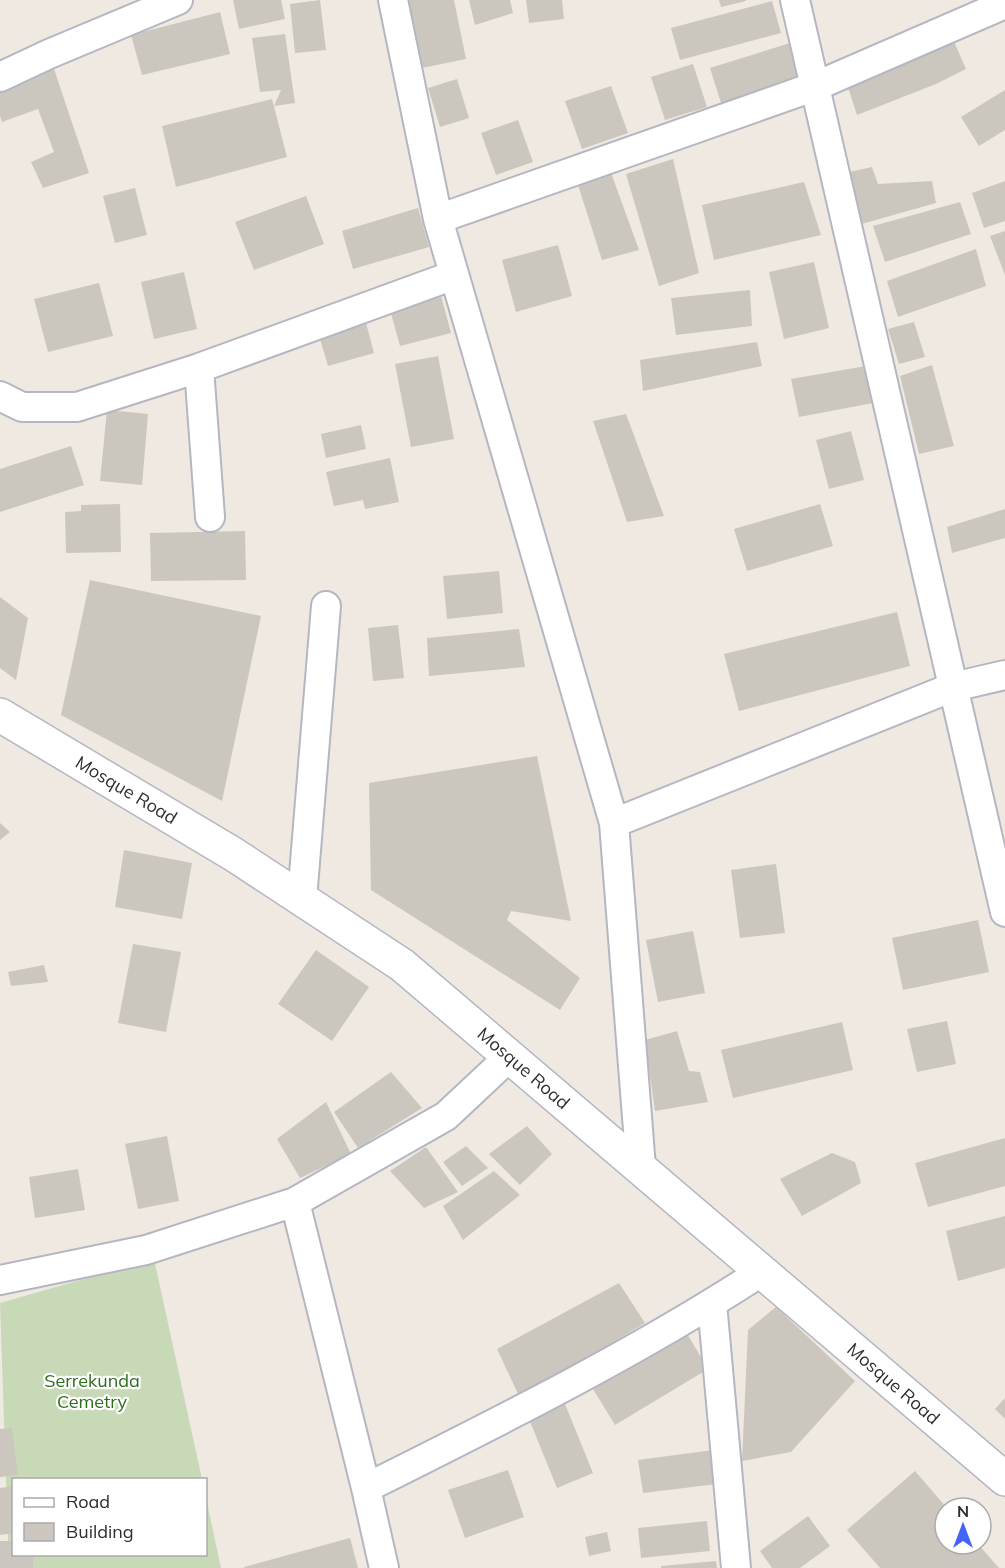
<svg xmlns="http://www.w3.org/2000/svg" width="1005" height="1568" viewBox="0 0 1005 1568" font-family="Mulish,sans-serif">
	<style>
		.cemetery { fill: #c8d9b8 }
		.building { fill: #cbc7bf }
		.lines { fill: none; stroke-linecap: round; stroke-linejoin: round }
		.street-casing { stroke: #b4b7c1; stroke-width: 32 }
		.secondary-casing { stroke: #b4b7c1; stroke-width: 36 }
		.street { stroke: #fff; stroke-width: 28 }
		.secondary { stroke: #fff; stroke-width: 33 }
		.labels { text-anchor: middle; stroke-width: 4.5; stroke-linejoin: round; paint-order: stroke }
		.street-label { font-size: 18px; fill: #2e2e2e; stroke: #fff }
		.park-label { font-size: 18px; fill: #2c6e1b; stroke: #fff }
	</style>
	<rect width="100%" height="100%" fill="#efe9e1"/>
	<path class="cemetery" d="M154,1259l48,220 -188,1v74h192v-56l15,70h-212l-9,-265z"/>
	<path class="building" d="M233,0h48l4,19 -46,10z
		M320,0l6,50 -31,3 -5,-49z
		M403,0h51l12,59 -49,10z
		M469,0h41l3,13 -38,12z
		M526,0h36l2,19 -35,4z
		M719,0h27v1l-25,6z
		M772,1l9,32 -101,27 -9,-32z
		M220,12l10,42 -88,21 -11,-40z
		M285,34l10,69 -21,3 7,-16 -21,2 -8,-54z
		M952,37l14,32 -30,15 -79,31 -13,-40z
		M790,43l11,36 -80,24 -11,-35z
		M693,64l14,43 -42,13 -14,-43z
		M54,69l35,104 -46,15 -12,-26 23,-10 -16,-43 -36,13 -2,-6v-26z
		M457,79l12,39 -29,9 -12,-39z
		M611,86l17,47 -46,16 -17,-48z
		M1005,90v40l-26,16 -18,-29z
		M272,99l15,58 -111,30 -14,-61z
		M518,120l15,42 -37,13 -15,-42z
		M673,159l26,114 -40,13 -33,-112z
		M872,167l6,17 54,-3 4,22 -78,22 -13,-52z
		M610,170l29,80 -37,10 -25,-78z
		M1005,181v40l-21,7 -12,-35z
		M804,182l17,53 -107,25 -12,-55z
		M135,188l12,47 -32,8 -12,-47z
		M306,196l18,48 -70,26 -19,-48z
		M960,202l11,32 -86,28 -12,-36z
		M418,208l11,39 -76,22 -11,-38z
		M1005,231v44l-15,-39z
		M558,245l14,51 -56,16 -14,-52z
		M976,249l10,37 -88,31 -11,-36z
		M814,262l15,66 -45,11 -15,-67z
		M184,272l13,57 -43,10 -13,-57z
		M99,283l14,53 -65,16 -14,-53z
		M750,290l2,36 -76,9 -5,-37z
		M440,292l11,41 -51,13 -11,-40z
		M365,319l9,34 -46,13 -10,-34z
		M914,322l11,35 -26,7 -11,-35z
		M757,342l5,24 -119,25 -3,-31z
		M438,356l16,83 -43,8 -16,-83z
		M932,365l22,81 -35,8 -19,-78z
		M866,366l7,37 -74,14 -8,-38z
		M107,410l41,4 -6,71 -42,-4z
		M626,414l38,102 -37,6 -34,-101z
		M361,425l5,24 -40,9 -5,-24z
		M851,431l13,49 -35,9 -13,-49z
		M71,446l13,39 -84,27v-43z
		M390,458l9,44 -34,7 -2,-9 -29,6 -8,-34z
		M120,504l1,48 -55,1 -1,-41 16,-1v-6z
		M820,504l13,42 -86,25 -13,-42z
		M1005,509v29l-53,15 -5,-26z
		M245,531l1,49 -95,1 -1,-48z
		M499,571l4,42 -56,6 -4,-43z
		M90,580l171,36 -39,185 -161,-86z
		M0,597l28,21 -12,62 -16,-12z
		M897,612l13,54 -171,45 -15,-57z
		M398,625l6,53 -31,3 -5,-53z
		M519,629l6,38 -96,9 -2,-38z
		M537,756l34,165 -60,-10 -4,9 73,58 -20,32 -189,-120 -2,-107z
		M0,823l10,9 -10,8z
		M124,850l68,13 -10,56 -67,-12z
		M776,864l9,69 -45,5 -9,-68z
		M978,920l11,52 -86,18 -11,-52z
		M693,931l12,62 -47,9 -12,-62z
		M133,944l48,8 -15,80 -48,-9z
		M316,950l53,37 -37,54 -54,-37z
		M44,965l4,17 -37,4 -3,-14z
		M947,1021l9,43 -39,8 -10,-43z
		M842,1022l11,48 -120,28 -12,-48z
		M677,1031l12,40 11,1 8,30 -53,9 -10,-71z
		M391,1072l31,36 -64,40 -24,-36z
		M326,1102l25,52 -51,24 -23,-39z
		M527,1126l25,28 -32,31 -31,-31z
		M167,1136l12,65 -41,8 -13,-65z
		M1005,1138v48l-77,21 -13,-44z
		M466,1146l22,22 -26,18 -19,-24z
		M426,1147l32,45 -34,16 -34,-37z
		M832,1153l23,9 6,21 -59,33 -22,-37z
		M78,1169l7,41 -50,8 -6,-41z
		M494,1171l26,24 -57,45 -20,-34z
		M1005,1216v52l-47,13 -12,-50z
		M619,1283l26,40 -125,75 -23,-49z
		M776,1307l79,74 -64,71 -49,9 6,-131z
		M683,1327l25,42 -93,56 -25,-41z
		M1005,1398v21l-10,-10z
		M565,1404l28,69 -36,15 -28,-69z
		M12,1428l6,47 -18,2v-48z
		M713,1450l4,34 -74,9 -5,-33z
		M508,1470l16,47 -59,21 -17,-48z
		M915,1471l32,37h-2v36h33l21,24h-119l-33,-38z
		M14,1486v47l-14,2v-47z
		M808,1516l22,30 -30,22h-28l-12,-17z
		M707,1521l3,30 -69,7 -3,-30z
		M607,1532l4,19 -22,5 -4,-19z
		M350,1538l8,30h-114v-1z
		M0,1541h14v13h19v14h-33z
		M716,1561l1,7h-56v-2z"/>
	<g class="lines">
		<defs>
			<path id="street" d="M393,0l45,219 176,604 27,345
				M795,0l210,912
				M0,77l49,-23 129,-54
				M438,219l378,-133 189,-82
				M199,368l11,149
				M0,396l22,11h55l122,-39 255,-93
				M614,823l339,-136 52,-12
				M302,899l24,-293
				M295,1202l71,286 18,80
				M0,1280l146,-30 149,-48 151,-86 63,-59
				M712,1303l24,265
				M366,1488c134,-67 269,-134 395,-216"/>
			<g id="secondary">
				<path id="s1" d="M0,715l233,139 169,111 603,514"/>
			</g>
		</defs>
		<use href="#street" class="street-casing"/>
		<use href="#secondary" class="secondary-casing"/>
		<use href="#street" class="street"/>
		<use href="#secondary" class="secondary"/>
	</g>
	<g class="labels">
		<g class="street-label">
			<text dy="6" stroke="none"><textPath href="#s1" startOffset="147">Mosque Road</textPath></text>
			<text dy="6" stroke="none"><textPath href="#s1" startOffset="633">Mosque Road</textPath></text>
			<text dy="6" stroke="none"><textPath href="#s1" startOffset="1119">Mosque Road</textPath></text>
		</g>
		<g class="park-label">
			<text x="92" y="1387">Serrekunda<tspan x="92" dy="21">Cemetry</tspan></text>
		</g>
	</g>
	<rect x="12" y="1478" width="195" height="78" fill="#ffffff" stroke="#ababab" stroke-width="1.5"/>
	<rect x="24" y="1498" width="30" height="9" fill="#ffffff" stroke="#ababab" stroke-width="1.5"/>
	<text x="66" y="1508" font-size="18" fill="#2e2e2e">Road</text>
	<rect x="24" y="1523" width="30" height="18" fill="#cbc7bf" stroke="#ababab" stroke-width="1.5"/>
	<text x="66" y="1538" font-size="18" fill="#2e2e2e">Building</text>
	<g transform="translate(963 1526)"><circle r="28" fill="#ffffff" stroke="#ababab" stroke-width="1.5"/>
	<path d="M0-4.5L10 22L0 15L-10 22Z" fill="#4264fb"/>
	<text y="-9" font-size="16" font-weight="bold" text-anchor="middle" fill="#2e2e2e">N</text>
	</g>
</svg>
